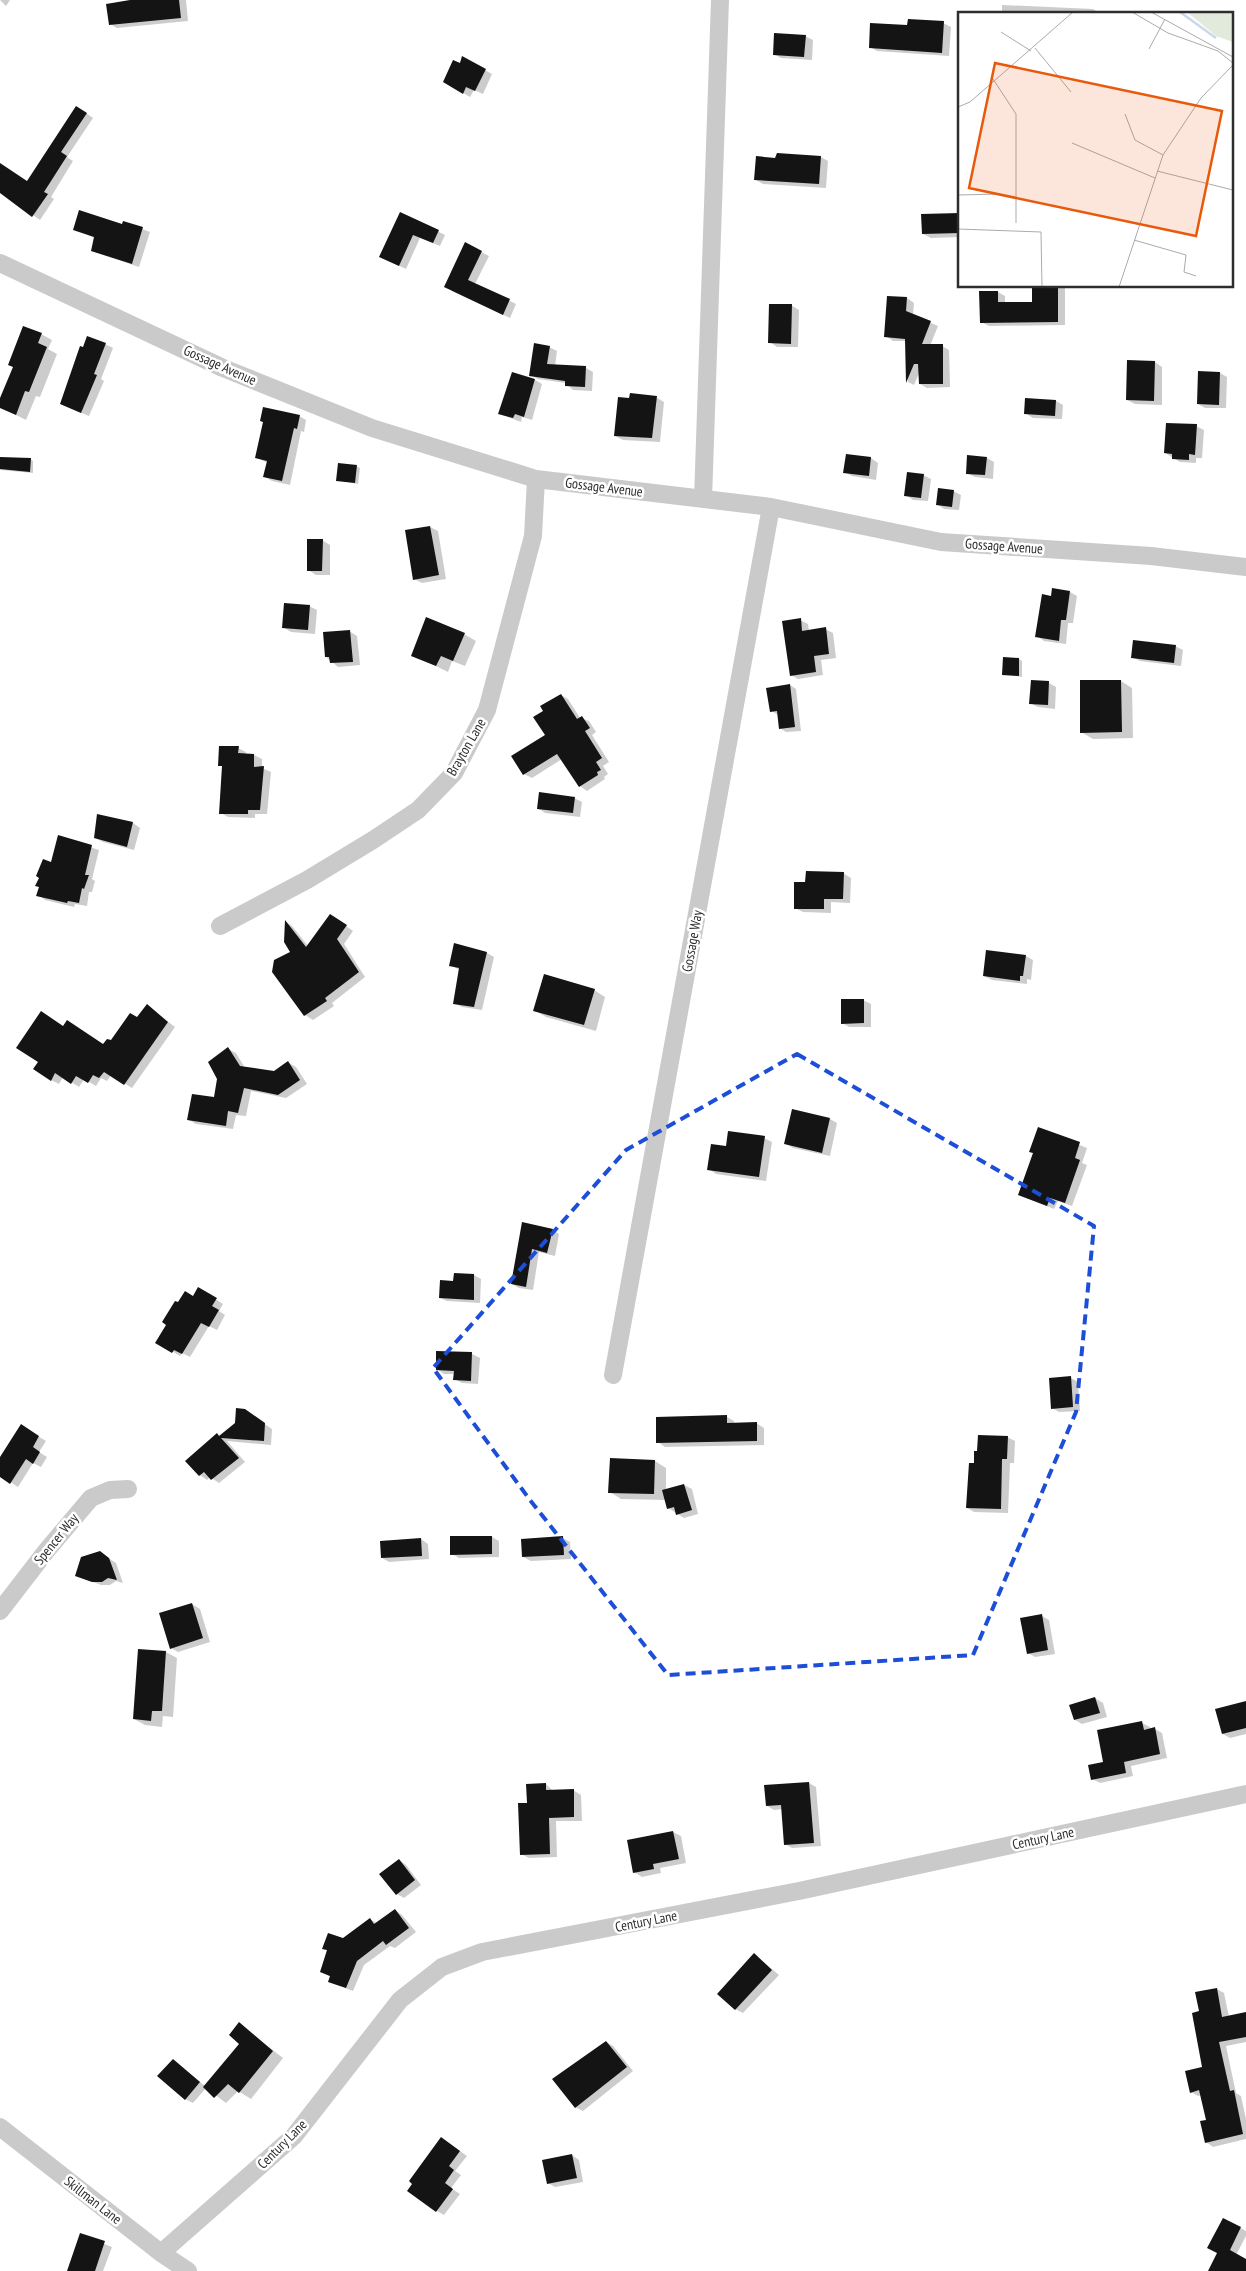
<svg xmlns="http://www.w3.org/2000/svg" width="1246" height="2271" viewBox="0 0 1246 2271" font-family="'PT Sans Narrow',sans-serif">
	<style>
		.shadow { fill: #0003 }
		.building { fill: #141414 }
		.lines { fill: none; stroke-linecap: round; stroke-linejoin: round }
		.minor { stroke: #cacaca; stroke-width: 18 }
		.marked { fill: none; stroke: #1d4ed8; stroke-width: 4; stroke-dasharray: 10 6; stroke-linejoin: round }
		.labels { text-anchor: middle; stroke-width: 5; stroke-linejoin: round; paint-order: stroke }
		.street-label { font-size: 14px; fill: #2d2d2d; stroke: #fff }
		.inset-river { fill: none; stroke: #c7d9eb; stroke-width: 2.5 }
		.inset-road { fill: none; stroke: #ababab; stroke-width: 1 }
		.view { fill: #e8590c; fill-opacity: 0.15; stroke: #e8590c; stroke-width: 2.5 }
		.inset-edge { fill: none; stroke: #2d2d2d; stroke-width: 2.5 }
	</style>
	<rect width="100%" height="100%" fill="#fff"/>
	<path class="shadow" d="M0,0h10l-4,6z
		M131,0h55l2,21 -71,7 -7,-4z
		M1002,5l91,4 8,5h-99z
		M943,23l8,4 -2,29 -72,-5 -7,-4 39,-21z
		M805,36l8,4 -1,20 -31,-2 -7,-4z
		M463,58l29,16 -9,20 -9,-4 -4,7 -25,-15z
		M83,111l10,7 -26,39 6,4 -22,36 3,2 -14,21 -40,-28v-26l28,16z
		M821,157l7,4 -2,27 -63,-4 -7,-4 19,-21z
		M401,213l44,22 -5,11 -20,-8 -14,31 -19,-9z
		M960,214v23l-29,1 -8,-4z
		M124,222l26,10 -11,35 -47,-16 3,-13 -21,-9 49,-4z
		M466,244l23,12 -14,28 41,20 -6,14 -58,-27z
		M1033,286h32v39l-76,1 -8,-4 17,-30 7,4v7h29z
		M907,298l7,5 -1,12 25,11 -8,20h12l7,4 1,37 -23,1 -7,-4v-13l-6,14 -6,-3 -1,-41h-14l-7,-5z
		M791,305l8,5 -1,37h-21l-7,-5z
		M41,334l11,6 -4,9 9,5 -17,43 -4,-1 -10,24 -26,-13v-6z
		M105,344l8,4 -12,31 3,2 -15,35 -28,-12z
		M549,347l8,4 -2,15 31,2 7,4 -1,19 -19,-1 -7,-7 -28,-4 -8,-4z
		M1128,362h27l7,5v38l-27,-1 -8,-4z
		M1220,373l7,4 -1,31h-21l-7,-4z
		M535,380l7,4 -10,36 -10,-3 -1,5 -21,-8z
		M657,398l7,4 -4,40 -37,-2 -8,-4z
		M1056,401l7,4 -1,14 -29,-1 -8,-5z
		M299,416l7,4 -2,12 -3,-1 -11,54 -18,-4 -7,-4 3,-14 -11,-5z
		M1196,426l8,4 -2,28h-6v5l-16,-1 -15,-9z
		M871,458l7,5 -2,17 -24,-4 -7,-4z
		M987,458l7,4 -1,17 -18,-2 -8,-4z
		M0,459h30l3,2v12l-33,-3z
		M356,466l4,2 -2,16 -21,-4z
		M923,475l8,4 -3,22 -15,-1 -7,-5z
		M953,491l8,4 -2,15 -15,-1 -7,-5z
		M430,527l8,4 8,48 -24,4 -8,-4 -8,-48z
		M322,540l8,5v30h-14l-8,-5z
		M1070,592l7,4 -4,27h-5l-2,21 -22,-3 -7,-5z
		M309,606l8,4 -2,24 -24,-2 -8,-5z
		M800,620l8,4 1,7 16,-2 8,4 3,25 -15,2 2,15 -25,4 -7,-4z
		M349,631l8,5 3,29 -22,2 -12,-10z
		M464,634l12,7 -11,25 -13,-5 -4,11 -35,-17z
		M1175,646l8,4 -2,16 -41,-5 -8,-4z
		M1019,659l3,2v16l-18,-3z
		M1121,681l11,7 1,50 -40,1 -12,-7z
		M1032,682l17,1 7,4 -1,22 -17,-2 -8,-4z
		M790,685l6,4 5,42 -15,1 -6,-4 -2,-13 -6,-4z
		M561,695l7,4 12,19 9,3 7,11 -4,3 17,27 -6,4 5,8 -4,3 1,2 -18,12 -7,-5 -18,-27 -30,19 -8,-4 22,-39 -2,-24z
		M238,748l8,4 -1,2 9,1 8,4v9l9,4 -4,42h-12v4l-27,-1 -7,-4 2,-46 -4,-2z
		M574,798l8,4 -2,15 -35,-4 -7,-5z
		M98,816l35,7 7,5 -6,22 -31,-8 -8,-4z
		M59,837l40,13 -7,29 3,2 -3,11h-3l-2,14 -12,-2 -1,3 -29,-7 -7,-5 2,-17 12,-15z
		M843,873l8,5 -1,25 -19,-1v11l-28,-1 -8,-4 12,-25z
		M338,920l15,11 -9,13 21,33 -33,26 2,3 -21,14 -8,-5 -31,-44 18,-19 -6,-30 6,4 16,20z
		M455,945l32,8 7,4 -12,53 -20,-3 -8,-4 6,-33 -10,-5z
		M1026,956l7,4 -2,20 -4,-1v5l-35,-4 -8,-4z
		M594,990l11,7 -9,34 -50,-14 -12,-7z
		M863,1000l8,4v23h-22l-7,-4z
		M147,1006l28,21 -43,61 -21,-13 -4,6 -6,-3 -5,8 -12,-7 -5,8 -16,-10 -4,7 -8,-4 13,-53 40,19 34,-28z
		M228,1049l8,4 9,15 29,5 15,-10 7,4 11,17 -21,14 -35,-7 -5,25 -10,-1 -3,14 -37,-5 -7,-4 26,-21z
		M793,1110l37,9 7,4 -7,33 -37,-8 -8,-5z
		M1039,1129l48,19 -5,15 5,2 -15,41 -14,-5 -4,8 -35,-14 15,-42z
		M764,1138l8,4 -6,39 -50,-7 -7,-5z
		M523,1224l29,6 7,4 -4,22 -16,-4 -6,38 -14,-2 -7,-4z
		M455,1274l19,1 7,4 -1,24 -33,-2 -7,-3 14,-16z
		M199,1289l24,15 -4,7 6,4 -8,15 -8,-4 -19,31 -8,-4 -2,3 -23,-14 22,-38 15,-6z
		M437,1352l35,2 8,4 -2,26 -16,-1 -7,-4v-5h-11l-7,-5z
		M1071,1378l7,4 2,29 -21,1 -7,-4z
		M252,1415l20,14 -1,16 -44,-4 18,21 -26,21 -9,-6 -3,3 -7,-5 -13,-14 30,-27 3,2z
		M727,1417l7,4v3l22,-1 8,5v17l-99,2 -7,-5z
		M21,1426l25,15 -7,11 8,5 -6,10 -8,-4 -15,24 -18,-12v-15z
		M1007,1437l8,4 -1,22h-4l-2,50 -34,-1 -7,-4 8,-44z
		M655,1461l11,7v22l18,-5 8,4 6,25 -14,4 -16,-10 -2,-8 -45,-1 -11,-7z
		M492,1537l7,4v16l-40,1 -7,-4z
		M563,1538l7,4 1,17 -40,2 -8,-4z
		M421,1539l7,5 1,15 -40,3 -7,-4z
		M107,1557l9,6 7,20 -7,-2 -6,4h-9l-24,-9z
		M192,1604l8,5 10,33 -32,10 -7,-4z
		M1042,1616l7,4 6,34 -20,3 -7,-4z
		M139,1650l27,2 11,6 -4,59 -10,-1 -1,11 -17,-2 -11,-6z
		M1095,1698l8,5 4,14 -25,7 -7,-4z
		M1246,1702v32l-16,4 -7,-4z
		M1142,1723l8,4v3l5,-1 7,4 5,25 -36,8 2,10 -33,7 -8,-4z
		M809,1783l7,4 5,59 -29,2 -7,-4 -3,-35 -8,1 -7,-4z
		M546,1784l7,7 20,-1 8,5 1,26h-26l1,36 -28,1 -8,-4 7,-50z
		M673,1832l8,4 5,27 -26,5 1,5 -19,4 -8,-5z
		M399,1860l7,5 15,20 -17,13 -7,-4z
		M395,1910l7,5 14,17 -21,16 -5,-2 -26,19 -11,26 -24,-9 2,-5 -10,-5 7,-21 -4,-2 19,-9 27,-21 6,4z
		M755,1955l24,20 -36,38 -8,-4z
		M1217,1989l7,4 5,24 17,-3v28l-20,4 10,47 5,3 5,23v20l-33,8 -7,-5 2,-21 -6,-26 -4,1 -7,-4 13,-24 -3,-56z
		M239,2024l44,34 -32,41 -13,-8 -12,12 -20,-15 -13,15 -8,-4 -12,-39 32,26 36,-42z
		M606,2042l7,4 20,25 -50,40 -8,-4z
		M449,2143l18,13 -12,15 6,4 -10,13 9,6 -16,21 -7,-4z
		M572,2155l7,5 4,22 -28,5 -7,-4z
		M1224,2219l22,12v5l-10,19 10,5v11h-37l10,-18z
		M81,2235l31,12 -9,24h-31z"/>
	<path class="building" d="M130,0h49l2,18 -72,7 -3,-21z
		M908,19l36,2 -2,32 -73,-5 1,-25 37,2z
		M774,33l32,2 -2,22 -31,-2z
		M462,56l24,13 -11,22 -9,-4 -3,7 -20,-12 10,-22 7,3z
		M76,106l11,7 -26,39 6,4 -23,36 4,2 -16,23 -32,-24v-30l27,18z
		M777,153l44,3 -2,28 -65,-4 2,-24 19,2z
		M79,210l43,14 1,-3 20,6 -11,37 -41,-13 3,-14 -21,-7z
		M400,212l39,18 -6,13 -20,-8 -14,31 -20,-9z
		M960,213v20l-38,1 -1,-20z
		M465,242l17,9 -14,29 42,19 -7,16 -59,-28z
		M1032,286h26v36l-78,1 -1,-32h19v11h34z
		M887,296l20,1 -1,14 25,10 -9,23h21v40h-24l-1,-20h-4l-8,19 -1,-44 -21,-2z
		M769,304h23l-1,40 -23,-1z
		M23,326l19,7 -4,10 9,4 -18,45 -4,-1 -9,24 -16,-7v-10l13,-31 -5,-2z
		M87,336l19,7 -12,31 3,1 -16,38 -21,-9 20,-58 3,1z
		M534,343l16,3 -3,18 39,2 -1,21 -20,-1v-5l-36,-5z
		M1127,360l28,1 -1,40 -28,-1z
		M1198,371l22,1 -1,33 -22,-1z
		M512,372l23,7 -11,38 -9,-3 -2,4 -15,-4z
		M630,393l27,3 -5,42 -38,-2 4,-39 11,1z
		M1025,398l31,2 -1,16 -31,-2z
		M263,407l37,8 -3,14 -3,-1 -12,53 -19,-4 4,-16 -12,-3 8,-36 -3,-1z
		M1166,423l31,1 -2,31 -6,-1v6l-17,-1v-5l-8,-1z
		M846,454l25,3 -2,19 -26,-3z
		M967,455l20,2 -2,18 -19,-1z
		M0,457l31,1 -1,14 -30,-3z
		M338,463l19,2 -2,18 -19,-2z
		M907,472l17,2 -3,24 -17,-2z
		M938,488l16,2 -2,17 -16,-2z
		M430,526l9,49 -26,5 -8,-50z
		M307,539h16l-1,32h-15z
		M1052,588l18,3 -4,29h-5l-2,21 -24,-4 7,-43 9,2z
		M284,603l26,2 -2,25 -26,-2z
		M426,617l39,16 -12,28 -12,-5 -5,10 -25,-10z
		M801,618l1,13 24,-4 3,27 -15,2 2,16 -26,4 -8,-55z
		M350,630l3,32 -23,1 -1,-6h-4l-2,-25z
		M1133,640l43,5 -2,18 -43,-5z
		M1003,657l16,1v18l-17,-1z
		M1031,680l18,1 -1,24 -19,-1z
		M1080,680h41l1,52 -42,1z
		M790,684l5,43 -16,2 -2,-18 -7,1 -4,-24z
		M561,694l16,25 5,-3 8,12 -5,3 17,27 -6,4 5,8 -4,2 1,3 -19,12 -22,-33 -34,21 -12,-19 34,-21 -12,-18 10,-6 -3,-5z
		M219,746h20l-1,7 16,1v13l10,-1 -4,44h-12v4h-29l3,-48h-4z
		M539,792l36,5 -2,16 -36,-4z
		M97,814l36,8 -6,25 -33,-9z
		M58,835l34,10 -7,30h4l-5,14 -2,-1 -3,15 -11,-2 -1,2 -31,-7 3,-9 -4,-1 4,-8 -3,-2 7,-17 8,3z
		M806,871l38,1 -1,27h-19v10h-30v-27h11z
		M330,914l17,11 -10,14 22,33 -34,26 2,3 -23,15 -32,-44 2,-12 16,-8 -6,-10 1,-22 21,27z
		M454,943l33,9 -13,55 -21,-3 6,-36 -10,-2z
		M986,950l40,5 -3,21h-3v5l-37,-5z
		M544,974l51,15 -11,36 -51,-14z
		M841,999h23v24l-23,1z
		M147,1004l21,18 -44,63 -20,-13 -5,6 -6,-3 -5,8 -12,-7 -5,8 -16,-11 -4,8 -18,-12 5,-7 -22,-14 25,-37 22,15 4,-6 36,24 4,-5 4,1 19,-27 7,4z
		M228,1047l12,19 34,5 14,-10 12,19 -22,15 -34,-7 -6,25 -10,-2 -2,15 -39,-6 5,-26 22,3 3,-18 -9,-17z
		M792,1109l38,9 -8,35 -38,-9z
		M1038,1127l42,15 -5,16 5,2 -15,43 -15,-5 -3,8 -29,-11 15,-42 -4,-1z
		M728,1131l37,5 -6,41 -52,-7 4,-26 15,2z
		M522,1222l31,7 -6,24 -15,-4 -6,38 -15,-3z
		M454,1273l20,1v26l-35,-2 1,-18 13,1z
		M198,1287l19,11 -5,8 7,4 -10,17 -8,-4 -19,31 -8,-4 -2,3 -17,-10 11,-18 -4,-3 13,-21 3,1 7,-11 8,5z
		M436,1351l36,1 -1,29 -18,-1 1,-9 -18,-1z
		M1071,1376l2,31 -22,2 -2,-31z
		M236,1408l9,1 20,14 -1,18 -43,-3 18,20 -28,22 -7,-8 -5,4 -14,-15 32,-28 2,3 16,-13z
		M727,1415v8l30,-1v19l-101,2v-26z
		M21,1424l18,12 -6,11 7,5 -7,12 -7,-5 -16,25 -10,-7v-20z
		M978,1435l30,1 -1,23h-5l-1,50 -35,-1 3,-45h5v-12h3z
		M610,1458l45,2 -1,34 -46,-1z
		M684,1484l8,26 -16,5 -2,-8 -7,2 -5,-19z
		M450,1536h42v18l-42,1z
		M563,1536l1,19 -42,2 -1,-18z
		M421,1538l1,18 -41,2 -1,-17z
		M100,1551l9,7 8,22 -9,-2 -6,4h-10l-17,-6 6,-19z
		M192,1603l11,35 -33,11 -11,-36z
		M1042,1614l6,36 -21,4 -7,-36z
		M138,1649l28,2 -4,60h-10l-1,10 -18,-2z
		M1095,1697l5,16 -26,7 -5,-15z
		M1246,1701v27l-24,6 -7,-25z
		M1142,1721l2,9 11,-3 5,27 -36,8 2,11 -35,7 -3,-15 15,-3 -6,-32z
		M809,1782l5,61 -30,2 -3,-40 -15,1 -2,-21z
		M546,1783v7l28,-1v28l-25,1 1,36 -30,1 -2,-52h9l-1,-19z
		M673,1831l6,28 -26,5 1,5 -21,4 -6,-33z
		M399,1859l16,21 -19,15 -17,-21z
		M395,1909l14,19 -23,17 -3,-4 -26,20 -11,27 -18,-6 2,-6 -10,-4 7,-22 -5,-1 6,-16 15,5 27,-20 4,6z
		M754,1953l18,17 -37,40 -18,-16z
		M1217,1988l5,29 24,-5v25l-27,5 11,49 4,-1 9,44 -38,9 -5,-22 6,-1 -7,-30 -9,3 -5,-22 17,-4 -10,-54 7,-2 -4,-19z
		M239,2022l34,29 -34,42 -11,-9 -14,14 -11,-11 36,-43 -10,-9z
		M606,2041l21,26 -52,41 -23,-29z
		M173,2059l27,23 -15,18 -28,-24z
		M441,2137l19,14 -11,15 5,4 -9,13 8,6 -17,23 -29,-21 5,-7 -3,-3z
		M572,2154l5,24 -30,6 -5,-24z
		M1223,2218l18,9 -11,23 16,9v12h-38l9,-18 -10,-5z
		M80,2233l25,8 -10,30h-28z"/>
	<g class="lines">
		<path class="minor" d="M0,263l223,105 149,60 164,51 235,28 170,35 210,14 95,11
			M703,499l17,-499
			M220,926l87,-46 66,-40 45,-30 36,-37 33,-63 46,-174 3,-57
			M613,1375l158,-868
			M0,1611l47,-61 44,-52 19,-8 18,-1
			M0,2127l161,126 27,18
			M161,2253l133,-117 106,-136 42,-33 40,-15 317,-61 447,-97"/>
	</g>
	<path class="marked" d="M797,1054l297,172 -18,186 -103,243 -305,20 -138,-175 -97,-132 193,-218z"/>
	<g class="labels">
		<g class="street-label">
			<text transform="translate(220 365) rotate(24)" y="5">Gossage Avenue</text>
			<text transform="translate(604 487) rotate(7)" y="5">Gossage Avenue</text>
			<text transform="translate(1004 546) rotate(4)" y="5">Gossage Avenue</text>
			<text transform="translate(466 747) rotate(-60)" y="5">Brayton Lane</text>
			<text transform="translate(692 941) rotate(-80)" y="5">Gossage Way</text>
			<text transform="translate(56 1539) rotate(-51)" y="5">Spencer Way</text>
			<text transform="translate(1043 1838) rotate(-12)" y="5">Century Lane</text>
			<text transform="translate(646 1921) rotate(-11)" y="5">Century Lane</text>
			<text transform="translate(282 2144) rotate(-45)" y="5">Century Lane</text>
			<text transform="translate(93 2200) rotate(38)" y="5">Skillman Lane</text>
		</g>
	</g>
	<g transform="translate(958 12)">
		<rect width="275" height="275" fill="#fff"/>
		<path d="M229,0h46v30l-17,-6z" fill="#e2ebdb"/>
		<path class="inset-river" d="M222,0l36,26"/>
		<path class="inset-road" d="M174,0l36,21 50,18 15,12M193,0l82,45M43,20l30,19M77,36l36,44M191,37l16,-30M35,67l23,35v109M0,95l12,-5 103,-90M167,102l10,26 28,15M114,131l83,35M199,159l76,19M0,183l42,-1M0,217l83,3 1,55M176,228l52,15 -2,17 12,4M161,275l44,-132 38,-57 32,-33"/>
		<path class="view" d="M37,51l227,48 -26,125 -227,-48z"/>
		<rect width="275" height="275" class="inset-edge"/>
	</g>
</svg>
